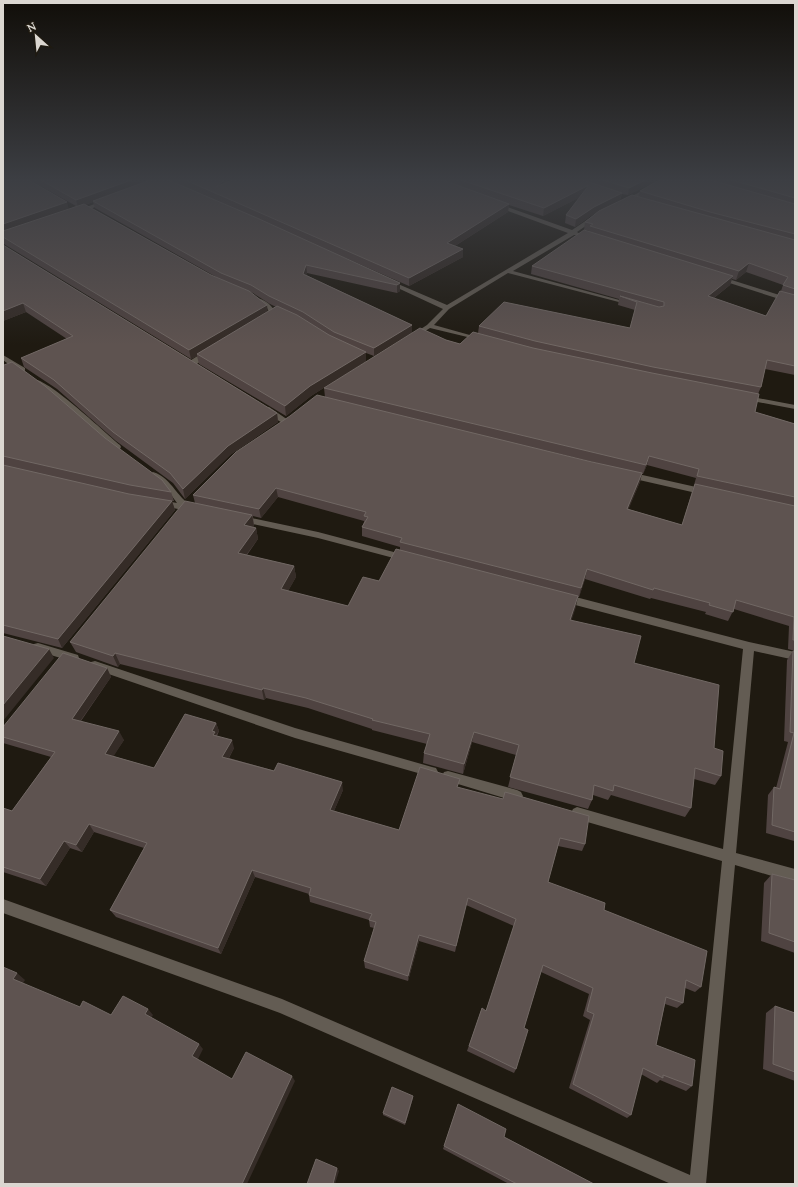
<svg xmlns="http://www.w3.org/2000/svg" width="798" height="1187" viewBox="0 0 798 1187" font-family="Lora,serif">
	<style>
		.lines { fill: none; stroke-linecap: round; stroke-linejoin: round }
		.minor { fill: #635c53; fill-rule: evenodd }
		.wall { fill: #4f4341; fill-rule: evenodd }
		.shaded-wall { fill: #352c27 }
		.building { fill: #5e5350; stroke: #716864 }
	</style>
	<rect width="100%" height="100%" fill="#1f1a11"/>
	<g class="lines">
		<path class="minor" d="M664,179h6l-44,24 -5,-1z
			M107,199l3,2 -1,1 -30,11 -5,-1z
			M496,203l76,27 21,-14h4v2l-20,14 3,2 -1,1h-5l-61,36 121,33v2l-126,-33 -59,36 -15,16 50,14v2l-54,-13 -16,10h-4v-2l17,-11 16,-16 -56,-26v-2h4l56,24 121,-72 -74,-27 -1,-1z
			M719,276l76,24v4l-78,-25v-2z
			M253,298c11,-1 20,8 24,17 -2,3 -7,5 -11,4v-2l4,-3 -3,-6 -14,-8z
			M207,350h3l4,2 -20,14h-6v-4z
			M3,355l22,13v4h-6l-16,-12z
			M35,380c12,-2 73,55 85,65l1,2 -1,2h-6l-64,-55 -15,-10z
			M742,395l53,10v4l-53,-10z
			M263,407h6l22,15 -1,2h-6l-21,-13z
			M153,472c20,6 25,30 43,35l2,2 -2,2 -3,1 -35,-7 -1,-2 4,-3 16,3 -11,-15 -16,-11 -1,-2z
			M629,472l76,17 4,3 -4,3 -79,-18 -1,-2z
			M242,516l76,16 87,23 5,3 -5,3 -87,-23 -79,-17 -2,-2 2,-2z
			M564,594l185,48 46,10v8l-41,-9 -18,202 59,16v14l-60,-18 -29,319h-35l-391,-171 -277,-100v-14l279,100 408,176 32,-314 -145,-42 -4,-2 -2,-4 2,-4 4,-2 146,42 20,-200 -183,-48 -1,-3 1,-3z
			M38,643l40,12 1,3 -1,3 -4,1 -40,-12 -1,-3 1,-3z
			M95,661l200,67 137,39 4,1 2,4 -2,4 -4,1 -137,-39 -204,-70 -1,-3 1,-3z
			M448,771l69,19 4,2 2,4 -2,4 -4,2 -69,-21 -4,-1 -2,-4 2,-4z"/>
	</g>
	<path class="wall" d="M3,179l66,30 7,-3 -48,-27h138l23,10 -22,-10h493l-32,16 -6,-1 -2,6 -28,15 -17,12 -10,-4 1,-8 14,-18 -37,19 -34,-11 -1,7 -53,34 8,11 -54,29 -68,-30 59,27v8l-3,2 -90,-20 -1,2 106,50 -38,31 -8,-3v8l-55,35 -25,20 -87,-52 -2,-8 -6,3 -187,-115h-1zM93,202l2,6 123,70 -7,-3 -126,-70zM247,291l6,2 17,11 6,3 -9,5z
		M661,179h134v196l-30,-6 -4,18 -3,7 -3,18 40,12v227l-7,-2 1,-23 -55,-17 -6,12 -23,-7 1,-2 -55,-14 -1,1 -65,-20 -6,18h-1l-7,23 63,43 80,85 7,28 -6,9 -21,-6 -3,29 -6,9 -74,-22 -3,5 -15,-5 -1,5 -4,9 -80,-22 8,-32 -44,-13 -9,32 -40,-11 1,-10 3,-9 -55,-14v-1l-64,-21 -42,-10 -2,2 -144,-36 -2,3 -42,-15 -6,-10 125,-139 -2,-8 132,-98 -1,-9 122,-48 14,4 18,-11 1,-7 151,2 5,-18 -17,-5 1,-6 -88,-25 1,-8 57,-35 -5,-1 1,-8 53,-25 2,-6zM746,272l37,13 -2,6 -15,25 -52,-18 16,-13 2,-6 4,1zM536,448l73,18 -17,-4zM647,465l49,13 -2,7 -12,40 -54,-16 12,-27 2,-8h1zM278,497l86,24v1l-2,5v9l38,11v3l-21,31 -31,25 -60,-15 8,-14 -2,-11 -47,-11 11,-16 -2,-11 -3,-1 1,-1 -1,-10 8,2z
		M3,245l274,168 1,9 -48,33 -45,44 -12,-16 -57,-42 -59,-52 -33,-22 -3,-9 46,-19 -41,-27 -23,9z
		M3,365l102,73 66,54 3,9h-2l3,9 -113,138 -59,-15v-168l130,30 -130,-30z
		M793,651h2v189l-1,1 -28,-8 2,-38 6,-8 2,1 12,-46 -4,-1 3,-81z
		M107,668l4,9 -30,44 43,19 -11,16 41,12 62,-45 3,8 -2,5 17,12 -5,10 114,32 -9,21 65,19 59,-42 127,56 -3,7 -24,-5 -10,36 56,28 97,77 -6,5 -10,-4 -2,15 -6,5 -12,-4 -9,41 36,41 -6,5 -26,-11 -3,3 -16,-9 -10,41 -4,3 -58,-30 21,-68 -7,-4 6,-22 -48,-22 -17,56 -8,41 -2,4 -47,-22 15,-43 4,3 28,-85 -48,-21 -11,47 -36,-11 -11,40 -43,-13 -1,-7 10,-33 -4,-1 -1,-7 -59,-18 -1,-7v-1l-54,-17 -34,77 -105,-37 -6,-7 34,-62 -50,-16 -12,20 -12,-4 -24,38 -43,-14v-64l9,3 39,-54 -48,-14v-16z
		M772,874l23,6v73l-34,-12 3,-58z
		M775,1006l20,7v68l-32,-12 3,-56z
		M413,1098l-8,27 -22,-10v-2z
		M458,1104l46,33 90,47h-85l-66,-35z"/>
	<path class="shaded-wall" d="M134,179h21l-62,22v1l-15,5 -2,-7z
		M225,179h10l-19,8z
		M647,179h13l-32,16 1,-7z
		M589,185l-1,8 -45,23 1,-8z
		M622,193l-2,7 -28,15 -17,12 1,-8 18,-12z
		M67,202l2,8 -66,23v-9z
		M509,204l-1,8 -61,39v-8z
		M463,249v8l-54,29v-8z
		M749,263l-3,9 -10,8 3,-9z
		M306,265l1,8 -3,9 -1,-8z
		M733,276l-3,9 -24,19 2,-8z
		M400,283v8l-3,2v-8z
		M23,303l3,9 -23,9v-10z
		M267,305l1,9 -71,40v2l-6,3 -2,-9z
		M412,325v8l-38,23v-8z
		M366,352v9l-55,35 -25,20 -1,-10 25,-20z
		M277,413l1,9 -48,33 -45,44 -2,-10 45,-43z
		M649,456l-2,9 -4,9z
		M642,473l-2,9 -15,36 2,-9z
		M276,488l2,9 -17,21 -2,-9z
		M172,501l3,9 -113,138 -4,-9z
		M252,515l2,11 -8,10 -2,-11z
		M256,528l2,11 -18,24 -2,-10z
		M294,566l2,11 -13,23 -2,-11z
		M587,569l-2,10 -6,18 2,-9z
		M578,596l-2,11 -8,24 2,-11z
		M49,649l5,9 -51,63v-16z
		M115,653l5,11 -2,3 -5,-11z
		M107,668l4,9 -35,50 -4,-8z
		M263,688l3,10 -2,2 -2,-10z
		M216,723l3,8 -3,4 2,5 -2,4 -4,-13z
		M119,731l5,9 -14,22 -5,-8z
		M474,732l-2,10 -9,32 1,-10z
		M232,740l2,8 -9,17 -3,-8z
		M342,782l1,8 -12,28 -1,-8z
		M89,824l5,8 -12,20 -6,-7z
		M64,841l6,7 -24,38 -6,-7z
		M252,870l3,7 -34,77 -3,-6z
		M419,935v6l-11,40v-5z
		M17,973l8,7 -3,5 -9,-6z
		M148,1009l5,6 -3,5 -5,-6z
		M199,1044l4,5 -6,12 -5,-5z
		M292,1076l3,5 -48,103h-5z
		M413,1096v2l-8,27v-2z
		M337,1168l2,3 -4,13h-2z"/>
	<path class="building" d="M3,179h24l40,23 -64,22z
		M39,179h95l-58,21z
		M153,179h13l91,39 143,65 -3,2 -91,-20 -3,9 109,51 -38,23 -40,-16 -31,-20 -34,-16 -18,-11 -30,-12 -128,-72z
		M183,179h42l-9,8 18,-8h206l69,25 -62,39 16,6 -54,29z
		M458,179h122l42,14 -28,14 -18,12 -10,-4 23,-30 -45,23z
		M600,179h47l-18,9z
		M661,179h46l88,25v30l-85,-22 -70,-21z
		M728,179h67v19z
		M632,195l163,45v49l-12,-4 5,-8 -39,-14 -10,8 -149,-45 3,-2 -8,-2 14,-11z
		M84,204l127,71 38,16 18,14 -78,45 -186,-113v-6z
		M584,230l149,46 -25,20 58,20 14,-25 15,4v71l-28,-6 -6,27 -108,-20 -118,-26 -56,-15 25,-24 126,26 7,-26 -17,-6 39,11 5,-1v-4l-132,-36z
		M3,245l274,168 -49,33 -45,43 -13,-16 -57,-41 -59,-52 -33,-22 52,-22 -50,-33 -20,8z
		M277,306l20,9 32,20 37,17 -56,34 -25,20 -88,-52z
		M420,328l26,12 14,4 13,-12 60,16 119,25 107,21 -4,18 40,12v73l-98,-21 2,-7 -50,-13 -3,9 -322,-77z
		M12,362l33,24 60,52 57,42 9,12 -41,-7 -127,-29v-91h1z
		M317,395l275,67 50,11 -15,36 55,16 13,-41 100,22v134h-2l1,-23 -58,-17 -3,12 -24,-7 1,-2 -56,-15 -1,2 -66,-21 -6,19 -181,-46 2,-4 -40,-11 6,-10 -4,-1 2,-4 -90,-24 -17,21 -66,-14 43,-43 54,-36z
		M3,465l126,29 43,7 -114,138 -55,-14z
		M185,501l67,14 -8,10 12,3 -18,25 56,13 -13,23 67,17 15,-29 16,4 17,-32 182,47 -8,24 71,16 -7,27 85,22 -5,63 9,3 -2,25 -26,-8 -4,40 -77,-23 -1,6 -19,-6 -2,15 -82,-23 9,-32 -45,-13 -10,32 -40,-11 6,-19 -58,-14 1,-1 -67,-21 -43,-10 -1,2 -147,-37 -2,3 -43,-14z
		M3,636l46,13 -46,56z
		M793,651h2v181l-23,-7 2,-38 6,2 14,-56 -4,-1z
		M63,653l44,15 -35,51 47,12 -14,23 49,14 31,-54 31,9 -4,8 3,1 -2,3 19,5 -10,17 52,14 4,-8 64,19 -12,28 69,20 21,-63 40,12 -3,8 46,12 2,-7 84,24 -4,28 -25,-6 -12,44 57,21 -1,7 103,41 -6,36 -15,-7 -3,23 -17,-6 -10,48 39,15 -3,26 -29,-11v3l-20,-10 -12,47 -58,-31 21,-70 -7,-3 6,-23 -50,-23 -19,63 4,2 -12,39 -47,-23 13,-38 4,3 30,-92 -48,-21 -12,48 -37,-11 -11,41 -44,-15 12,-39 -7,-2 3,-6 -63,-19 2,-7 -59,-18 -34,78 -108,-38 37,-67 -58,-19 -13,21 -12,-4 -24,38 -37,-12v-59l9,3 43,-59 -52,-15v-10z
		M772,874l23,6v62l-26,-9z
		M3,967l14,6 -4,6 67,28 3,-6 28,14 12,-19 25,13 -3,5 54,30 -7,12 40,23 14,-27 46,24 -50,108h-239z
		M775,1006l20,7v59l-22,-8z
		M392,1087l21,9 -8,27 -22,-10z
		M458,1104l48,25 -2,8 90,47h-77l-73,-38z
		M316,1159l21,9 -4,16h-26z"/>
	<linearGradient id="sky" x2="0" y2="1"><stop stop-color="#110e09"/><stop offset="0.52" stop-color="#3c3e43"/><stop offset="1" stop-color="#3c3e43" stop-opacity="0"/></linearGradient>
	<rect width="798" height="345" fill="url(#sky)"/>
	<rect width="798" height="1187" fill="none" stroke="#dbd7d1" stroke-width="8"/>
	<g transform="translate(36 36) rotate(333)" stroke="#1f1a11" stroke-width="3" paint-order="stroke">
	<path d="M0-3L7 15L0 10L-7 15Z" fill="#dbd7d1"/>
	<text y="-6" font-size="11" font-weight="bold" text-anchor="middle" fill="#dbd7d1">N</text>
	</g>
</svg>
